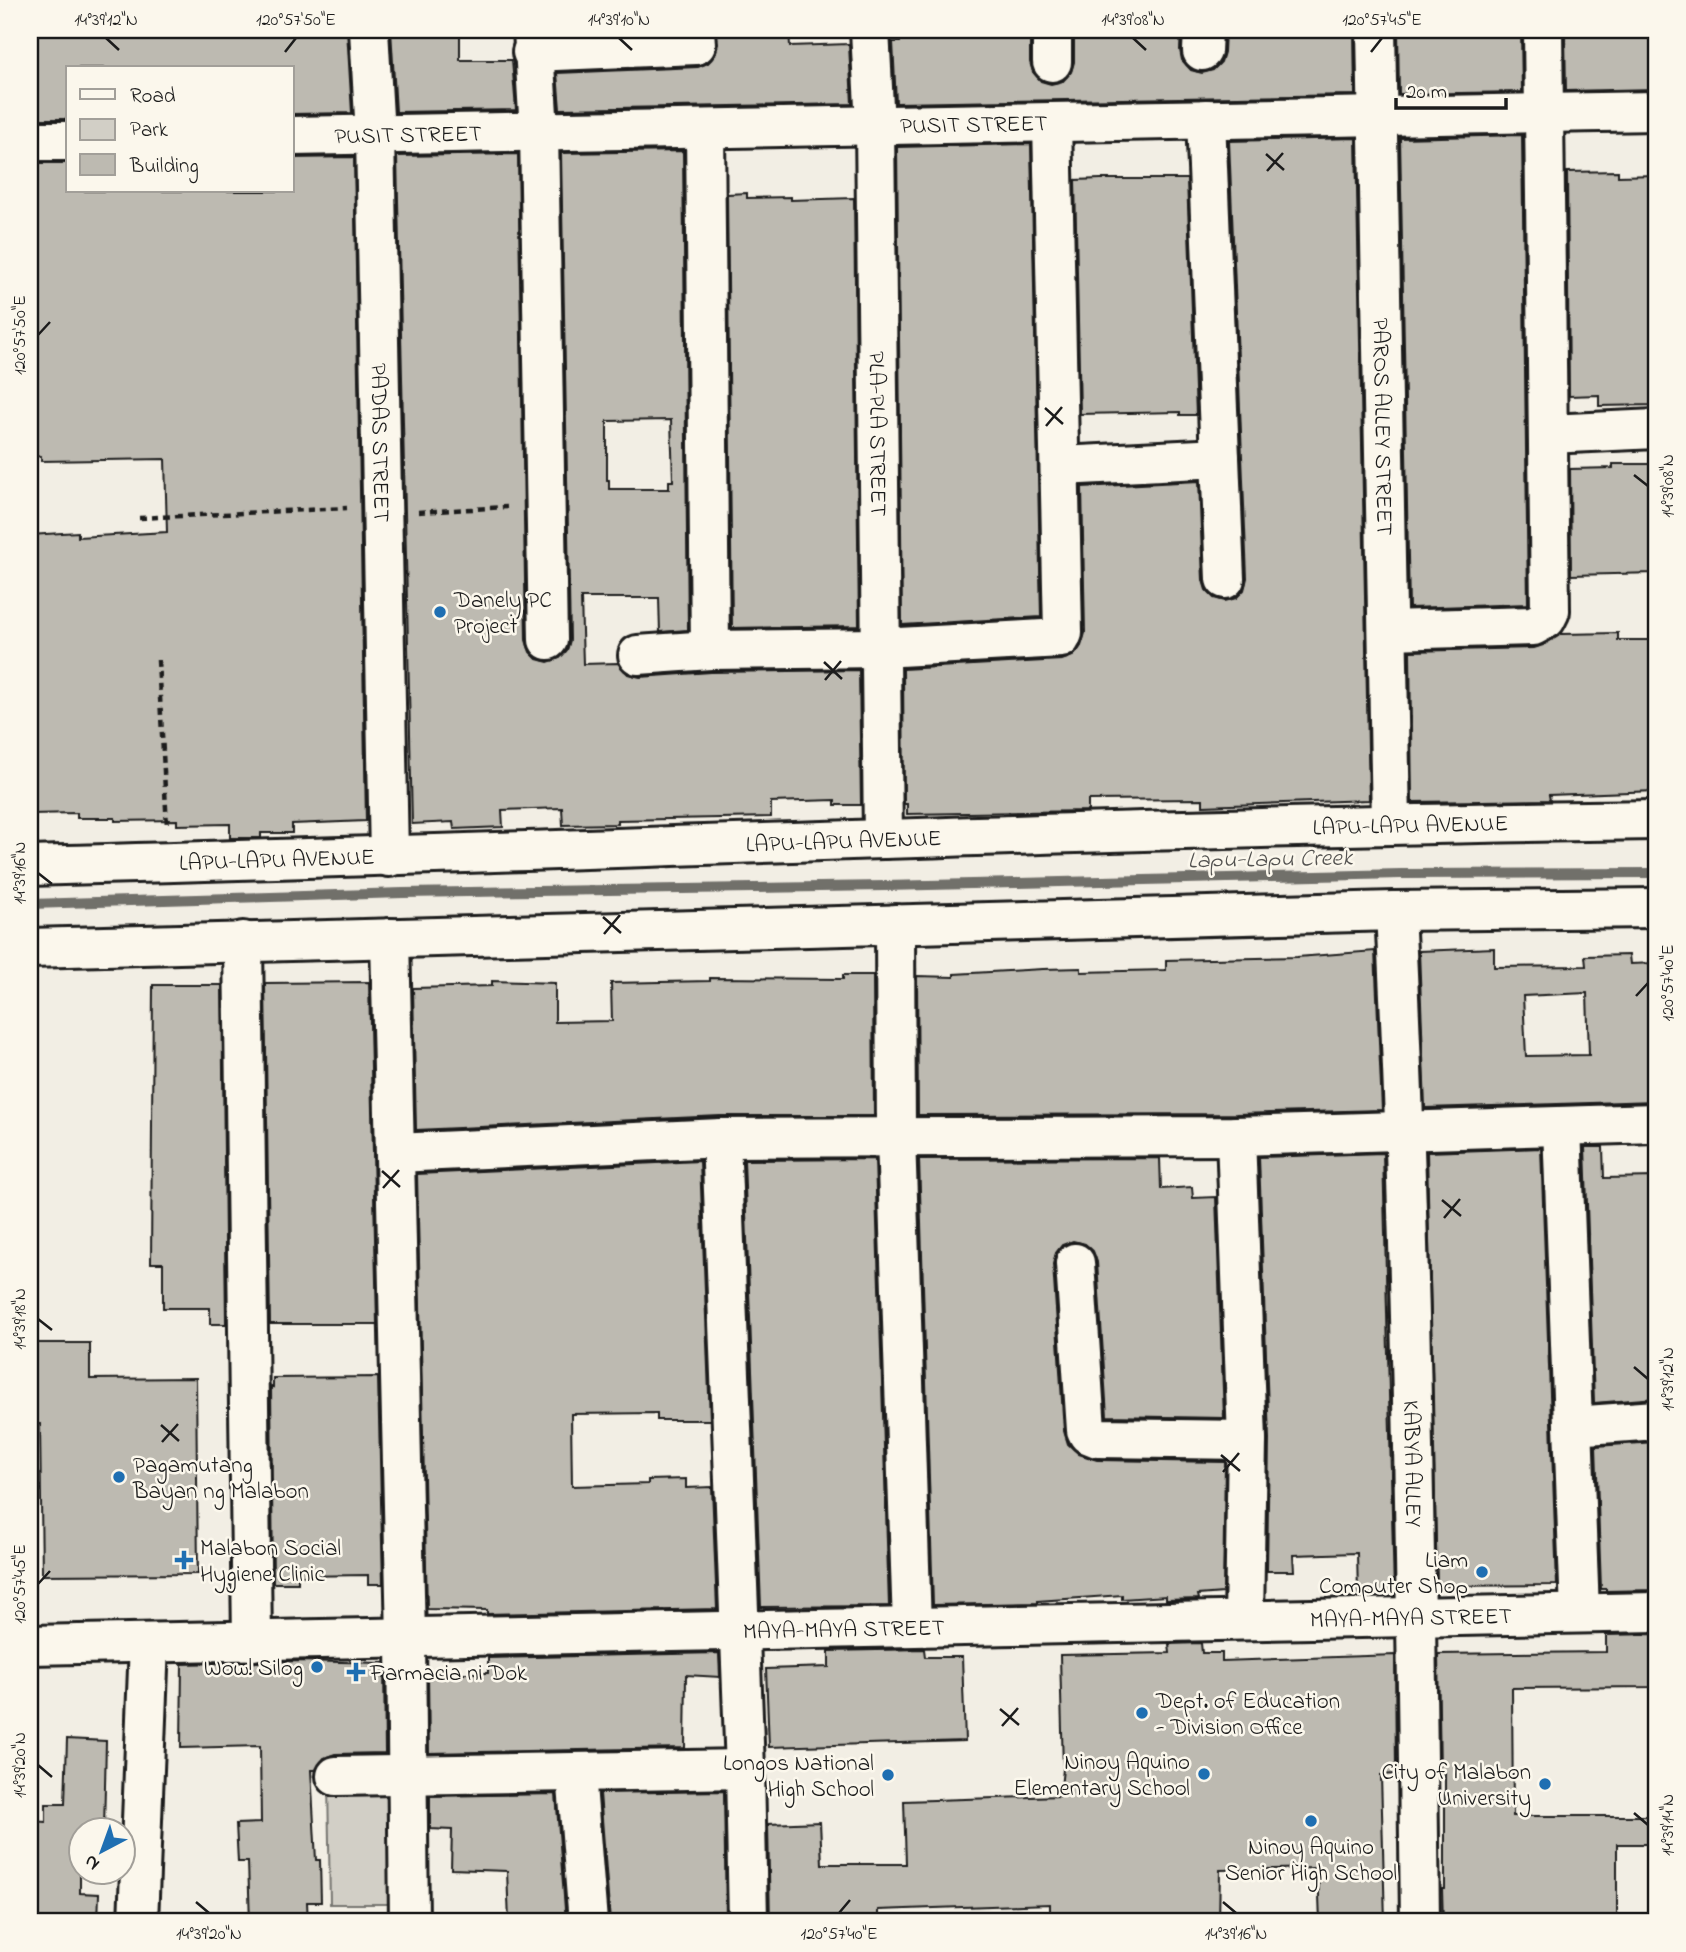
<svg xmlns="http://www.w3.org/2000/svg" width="1686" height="1952" viewBox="0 0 1686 1952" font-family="'Indie Flower',sans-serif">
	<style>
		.green { fill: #d2cfc6; stroke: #777671; stroke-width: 2 }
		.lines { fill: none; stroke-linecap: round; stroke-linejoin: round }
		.stream { stroke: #716f6b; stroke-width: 10 }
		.building { fill: #bdbab1; stroke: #1c1c1c; stroke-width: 2; fill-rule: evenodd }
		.minor-casing { stroke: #1c1c1c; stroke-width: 44 }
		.major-casing { stroke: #1c1c1c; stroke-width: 44 }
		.path { stroke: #1c1c1c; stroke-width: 4.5; stroke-dasharray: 7 5; stroke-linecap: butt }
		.minor { stroke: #fbf7ec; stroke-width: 38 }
		.major { stroke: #fbf7ec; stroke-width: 38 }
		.ticks { fill: none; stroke: #1c1c1c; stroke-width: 2.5 }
		.poi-dot { fill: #1f6fb2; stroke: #fbf7ec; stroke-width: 2.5 }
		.labels { text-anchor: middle; stroke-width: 5; stroke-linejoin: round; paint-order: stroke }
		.street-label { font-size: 23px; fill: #1c1c1c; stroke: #fbf7ec }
		.poi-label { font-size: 23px; fill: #1c1c1c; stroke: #fbf7ec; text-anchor: start }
		.water-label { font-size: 24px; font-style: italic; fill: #545351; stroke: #fbf7ec }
		.neatline { fill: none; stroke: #1c1c1c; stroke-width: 2.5 }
		.ticks-label { font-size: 18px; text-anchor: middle; fill: #1c1c1c }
	</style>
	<rect width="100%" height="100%" fill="#f2eee4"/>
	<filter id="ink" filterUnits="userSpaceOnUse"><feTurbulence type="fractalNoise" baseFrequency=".0143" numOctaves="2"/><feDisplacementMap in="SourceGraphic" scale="14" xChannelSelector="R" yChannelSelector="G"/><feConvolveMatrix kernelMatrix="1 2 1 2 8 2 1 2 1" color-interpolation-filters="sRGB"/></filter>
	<g filter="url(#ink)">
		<path class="green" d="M398,1781l1,123h-69l-2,-122z"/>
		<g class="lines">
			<path class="stream" d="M30,904l373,-11 482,-7 516,-12 255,-1"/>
		</g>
		<path class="building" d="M30,30h317l5,83 -60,1v-46h-224v51h-38z
			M391,30h69v30h52l4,50 -120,2z
			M717,30h72l1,16 59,-2 3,60 -292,5 -3,-36 141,-6 10,-4 7,-8 3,-11z
			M899,30h131v32l3,10 8,9 10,3 12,-3 8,-9 3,-10v-32h107l-1,20 2,10 9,10 11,3 11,-3 8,-8 3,-10 1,-22h129l1,65 -459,8 -3,-61h7z
			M1398,30h123l1,62 -123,2z
			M1575,33v2l81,-1v55l-90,2 -1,-57z
			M1522,135l6,469 -119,4 -9,-470z
			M1356,138l13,662 -166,6v-7l-115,1v11l-181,3v-10h-3l-1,-135 159,-9 11,-4 8,-10 4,-13 -3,-146 117,-6 4,99 3,10 8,8 11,3 11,-3 8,-8 3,-12 -18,-437z
			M1031,144l10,473 -139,8 -5,-478z
			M683,151l5,479 -28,2 -1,-34h-78l2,66 35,-1 10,11 12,3 71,-5 148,-2 2,135h-26v-5l-64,2v15l-153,3v4l-55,1 -1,-17 -60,2 1,17 -49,2 -1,-7 -41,2 -15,-668 121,-2 8,486 4,12 7,7 11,3 12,-4 7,-8 3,-10 -9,-487zM671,420l2,61h-4v8h-60v-9h-2v-59z
			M354,157l12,664 -74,3v9h-31v5h-31v-14l-53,1v-5l-62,1v-3h-38v-5l-47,1v-191h2l-2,-88 48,-3v5l89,-5 -2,-73 -124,2v-5l-11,1v-294h38v28h224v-33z
			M1618,171v5l38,-1v230l-57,1v-11l-30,1 -2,-224z
			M1101,179h86l9,236h-16v-3l-100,2 -5,-234z
			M747,193v5l44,-1v3l63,-2 5,428 -127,2 -5,-434z
			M1613,464h43v109l-85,2 -1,-106 43,-1z
			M1618,633v7h38v151l-107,4 1,5 -138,2 -2,-151 124,-3 9,-3 18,-11z
			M1494,948v19l92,-1 -1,-10 44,-1 1,9 26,-1v138l-231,7 -6,-157zM1587,993l2,62 -63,1 -3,-60z
			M1375,951l7,159 -146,4 -318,1 -1,-139 37,1v-3l89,-5 38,-1v4l85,-2v-10l131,-3z
			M843,975h30l1,141h-154l-304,14 -3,-142 79,-2v-5l63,2v39l57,-1 -1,-38 99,-2v-3l133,1z
			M369,982l8,342h-107l-5,-341z
			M153,985h69l4,339h-16v-16h-47v-45h-12z
			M1585,1147h18l1,31 52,-1v221l-62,5z
			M1541,1148l16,437 -120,1 -10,-434z
			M1383,1153l11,440 -36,1 -1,-41 -64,2 1,16h-27l2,-132 -10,-282z
			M1160,1158l1,31 31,-2 1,11 23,-1 8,221 -117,-2 -10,-154 -4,-11 -8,-7 -12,-3 -11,4 -6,8 -3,11 11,167 4,13 11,10 18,6 128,2 -2,131 -25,2 1,4 -33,1v-4l-44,3v-4l-84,6v2l-105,2 -14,-446z
			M875,1159l14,447 -128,1 -17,-447z
			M700,1161l10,259h-53v-7l-86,1 1,72 76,-2v-4l38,-1v9l26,-1 5,122 -230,5v-4l-60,-1 -10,-435z
			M30,1343h60v36l106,-1 2,196 -156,1 -2,-151h-10z
			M378,1377l5,207h-15v-9l-70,1v7h-25l-2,-197 2,1v-9z
			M1656,1442v148l-50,1v-2h-5l-5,-143z
			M1656,1634v53l-144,1 1,128h141l1,28h-38v78h-174l-1,-33h3v-116h-5l-2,-119 168,-2v-17z
			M1201,1643l1,10h20v8l173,-6 1,119 -15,1 4,147h-65l-2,-54 -98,2 -1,52h-169v-18l-172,6v12h-108l-2,-98 52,-2 2,42h84l-2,-63 156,-5 3,-27 -3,-114 110,-2 -1,-9z
			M924,1649l1,8h37l3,84 -196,6 -3,-78 63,-2v-16z
			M719,1653l1,24 -34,-2 -1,73 -256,5 -1,-80h60v-15z
			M298,1661l86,2 1,90 -50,1 -11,4 -8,12h-5l5,90h4l1,42h-14l1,20h-58l-2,-60h-10l-2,-38 25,-1 -1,-77 -79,2 1,-84z
			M67,1739l39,2 -2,89h-24v63l19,1 -1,28h-68v-101l16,1v-18h19z
			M724,1791l2,131h-116l-10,-129z
			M556,1794l10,128h-57l-2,-51 -56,-2 1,-39 -22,-1v-33z"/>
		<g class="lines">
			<defs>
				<g id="minor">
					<path id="s1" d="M369,30l6,105 14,722"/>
					<path d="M533,30l6,102 9,508"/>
					<path id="s2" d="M870,30l5,96 8,713"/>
					<path d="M1052,30v32"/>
					<path id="s3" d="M1376,30l15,794"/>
					<path d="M1202,51l1,-21"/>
					<path d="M532,52l164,-7 -1,-15"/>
					<path d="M1206,119l19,460"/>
					<path d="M705,129l5,521"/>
					<path id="s4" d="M292,136l1364,-25"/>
					<path d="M30,141h38"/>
					<path d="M1548,434l108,-5"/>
					<path d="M1061,466l159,-8"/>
					<path d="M1388,630l145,-4 13,-7 4,-8 -7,-581"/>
					<path d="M638,655l72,-5 171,-2 180,-10 2,-5 -11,-511"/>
					<path id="s5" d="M1395,911c17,337 21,674 25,1011"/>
					<path d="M895,924l1,213 16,490"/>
					<path d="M390,938l16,700 3,284"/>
					<path d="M243,941l9,700"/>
					<path d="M1562,1127l18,486"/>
					<path d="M1236,1136l11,304 -3,180"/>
					<path d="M721,1138l24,631 3,153"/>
					<path d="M396,1153l325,-15 515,-2 420,-13"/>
					<path d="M1075,1263l11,167 2,4 10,4 149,2"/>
					<path d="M1573,1426l83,-6"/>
					<path id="s6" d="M30,1645l1626,-33"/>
					<path d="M576,1773l12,149"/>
					<path d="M336,1776l409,-7"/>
					<path d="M138,1922l11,-279"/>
				</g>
				<g id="major">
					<path id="s7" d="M30,866c542,-14 1084,-39 1626,-46"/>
					<path d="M30,948l1365,-37 261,-3"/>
				</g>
			</defs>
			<use href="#minor" class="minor-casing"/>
			<use href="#major" class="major-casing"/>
			<path class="path" d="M418,512l89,-5
				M139,518l208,-10
				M158,660l9,167"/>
			<use href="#minor" class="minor"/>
			<use href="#major" class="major"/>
		</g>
	</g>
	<path class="ticks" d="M106,38l13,12M619,38l13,12M1133,38l13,12M285,52l11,-14M1371,52l11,-14M1266,154l18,16M1267,171l16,-18M38,335l12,-13M1045,408l18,16M1046,426l16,-19M1634,475l14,11M824,662l18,17M825,680l16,-19M38,873l14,11M603,917l18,16M604,934l16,-19M1636,996l12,-13M382,1171l18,16M383,1188l16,-18M1442,1200l19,16M1444,1218l16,-19M38,1319l14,11M1634,1367l14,12M161,1425l18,16M162,1442l16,-18M1221,1455l19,16M1223,1472l16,-19M38,1584l12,-13M1000,1709l19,16M1002,1726l16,-18M38,1765l14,12M1634,1813l14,12M196,1902l13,11M1223,1902l13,11M839,1913l11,-13"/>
	<g class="poi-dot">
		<circle cx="440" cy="612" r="7"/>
		<circle cx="119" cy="1477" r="7"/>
		<path d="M180.5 1549.5h7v7h7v7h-7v7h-7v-7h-7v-7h7z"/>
		<circle cx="1482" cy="1572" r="7"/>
		<circle cx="317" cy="1667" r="7"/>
		<path d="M352.5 1661.5h7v7h7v7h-7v7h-7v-7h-7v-7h7z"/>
		<circle cx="1142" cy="1713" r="7"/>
		<circle cx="1204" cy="1774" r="7"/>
		<circle cx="888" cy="1775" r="7"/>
		<circle cx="1545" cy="1784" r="7"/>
		<circle cx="1311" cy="1821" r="7"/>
	</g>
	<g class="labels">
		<g class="street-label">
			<text dy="8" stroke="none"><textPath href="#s4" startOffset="682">PUSIT STREET</textPath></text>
			<text dy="8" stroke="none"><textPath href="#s4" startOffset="116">PUSIT STREET</textPath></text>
			<text dy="8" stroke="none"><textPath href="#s3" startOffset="397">PAROS ALLEY STREET</textPath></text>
			<text dy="8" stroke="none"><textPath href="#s2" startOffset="404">PLA-PLA STREET</textPath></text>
			<text dy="8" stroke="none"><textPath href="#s1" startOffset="413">PADAS STREET</textPath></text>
			<text dy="8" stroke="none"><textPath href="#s7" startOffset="1381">LAPU-LAPU AVENUE</textPath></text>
			<text dy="8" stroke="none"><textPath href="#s7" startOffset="814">LAPU-LAPU AVENUE</textPath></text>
			<text dy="8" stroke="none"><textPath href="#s7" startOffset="247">LAPU-LAPU AVENUE</textPath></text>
			<text dy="8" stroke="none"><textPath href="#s5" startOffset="553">KABYA ALLEY</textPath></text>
			<text dy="8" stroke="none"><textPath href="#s6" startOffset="1381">MAYA-MAYA STREET</textPath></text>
			<text dy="8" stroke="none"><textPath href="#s6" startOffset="814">MAYA-MAYA STREET</textPath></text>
		</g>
		<g class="poi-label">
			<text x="454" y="607">Danely PC<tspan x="454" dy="26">Project</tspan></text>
			<text x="133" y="1472">Pagamutang<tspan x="133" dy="26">Bayan ng Malabon</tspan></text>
			<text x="200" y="1555">Malabon Social<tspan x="200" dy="26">Hygiene Clinic</tspan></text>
			<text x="1468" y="1567" text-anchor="end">Liam<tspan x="1468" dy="26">Computer Shop</tspan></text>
			<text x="303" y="1675" text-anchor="end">Wow! Silog</text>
			<text x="370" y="1680">Farmacia ni Dok</text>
			<text x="1156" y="1708">Dept. of Education<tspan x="1156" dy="26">- Division Office</tspan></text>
			<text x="1190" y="1769" text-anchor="end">Ninoy Aquino<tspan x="1190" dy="26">Elementary School</tspan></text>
			<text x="874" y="1770" text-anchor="end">Longos National<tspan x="874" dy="26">High School</tspan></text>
			<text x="1531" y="1779" text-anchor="end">City of Malabon<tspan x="1531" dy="26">University</tspan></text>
			<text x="1311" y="1854" text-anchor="middle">Ninoy Aquino<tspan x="1311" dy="26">Senior High School</tspan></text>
		</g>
		<g class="water-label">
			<text transform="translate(1270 858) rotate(-1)" y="8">Lapu-Lapu Creek</text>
		</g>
	</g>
	<rect width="1686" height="1952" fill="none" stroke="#fbf7ec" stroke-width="77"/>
	<rect x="66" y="66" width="228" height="126" fill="#fbf7ec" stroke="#a29f99" stroke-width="2"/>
	<rect x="80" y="89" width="35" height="10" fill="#fbf7ec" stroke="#a29f99" stroke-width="2"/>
	<text x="130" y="102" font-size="21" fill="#1c1c1c">Road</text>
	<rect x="80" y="119" width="35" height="21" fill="#d2cfc6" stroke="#a29f99" stroke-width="2"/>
	<text x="130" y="136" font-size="21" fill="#1c1c1c">Park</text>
	<rect x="80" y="154" width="35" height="21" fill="#bdbab1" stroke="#a29f99" stroke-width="2"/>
	<text x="130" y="172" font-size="21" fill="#1c1c1c">Building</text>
	<g transform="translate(102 1851) rotate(221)"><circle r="33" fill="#fbf7ec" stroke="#a29f99" stroke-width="2"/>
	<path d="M0-5L12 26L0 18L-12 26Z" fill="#1f6fb2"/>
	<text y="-10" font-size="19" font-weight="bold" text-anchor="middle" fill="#1c1c1c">N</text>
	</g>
	<path d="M1396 98v10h110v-10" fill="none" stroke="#1c1c1c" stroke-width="3.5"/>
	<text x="1406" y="98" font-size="21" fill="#1c1c1c" stroke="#fbf7ec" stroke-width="5" paint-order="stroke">20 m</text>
	<rect x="38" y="38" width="1610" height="1875" class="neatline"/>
	<g class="ticks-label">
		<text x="106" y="25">14°39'12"N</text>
		<text x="296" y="25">120°57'50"E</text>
		<text x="619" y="25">14°39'10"N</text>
		<text x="1133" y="25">14°39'08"N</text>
		<text x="1382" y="25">120°57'45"E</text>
		<text transform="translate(19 335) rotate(-90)" y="6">120°57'50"E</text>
		<text transform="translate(1667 486) rotate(-90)" y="6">14°39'08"N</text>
		<text transform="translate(19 873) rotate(-90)" y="6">14°39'16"N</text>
		<text transform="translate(1667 983) rotate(-90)" y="6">120°57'40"E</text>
		<text transform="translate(19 1319) rotate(-90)" y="6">14°39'18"N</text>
		<text transform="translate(1667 1379) rotate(-90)" y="6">14°39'12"N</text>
		<text transform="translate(19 1584) rotate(-90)" y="6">120°57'45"E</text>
		<text transform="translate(19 1765) rotate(-90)" y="6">14°39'20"N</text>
		<text transform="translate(1667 1825) rotate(-90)" y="6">14°39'14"N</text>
		<text x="209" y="1939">14°39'20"N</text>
		<text x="839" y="1939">120°57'40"E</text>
		<text x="1236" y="1939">14°39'16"N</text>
	</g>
</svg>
